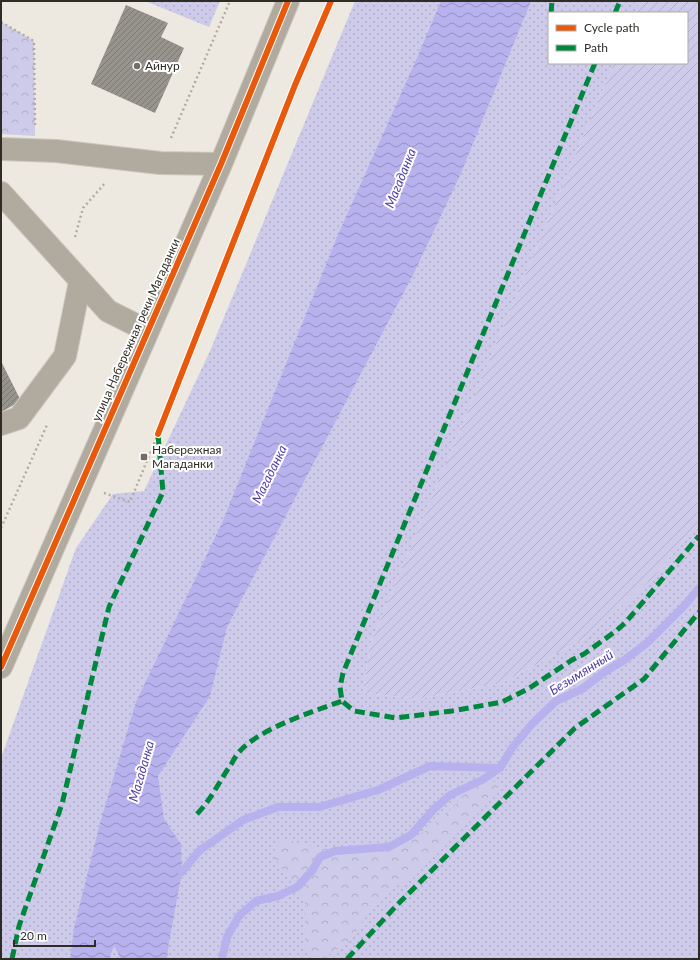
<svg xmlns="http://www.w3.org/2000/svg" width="700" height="960" viewBox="0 0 700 960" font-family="Lato,sans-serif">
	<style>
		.grass { fill: url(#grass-dots) }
		.forest { fill: url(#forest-crowns) }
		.garden { fill: url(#garden-furrows) }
		.water { fill: url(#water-waves) }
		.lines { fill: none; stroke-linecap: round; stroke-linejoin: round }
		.stream { stroke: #b7b1ee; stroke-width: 8 }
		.building { fill: url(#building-hatch) }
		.minor-casing { stroke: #cac6bf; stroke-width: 24 }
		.path { stroke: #b1ada3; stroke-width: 2.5; stroke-dasharray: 2 3; stroke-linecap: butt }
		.minor { stroke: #b1aa9f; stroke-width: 22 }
		.quiet { stroke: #00873e; stroke-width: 5; stroke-dasharray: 10 5; stroke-linecap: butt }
		.cycleway-casing { stroke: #fff; stroke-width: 8 }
		.cycleway { stroke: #e8590c; stroke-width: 6 }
		.poi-dot { fill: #726e67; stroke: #fff; stroke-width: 1.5 }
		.labels { text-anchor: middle; stroke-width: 4; stroke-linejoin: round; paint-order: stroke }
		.poi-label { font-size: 12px; fill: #2f2c26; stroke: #fff; text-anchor: start }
		.street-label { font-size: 12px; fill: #2f2c26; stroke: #fff }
		.water-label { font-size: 13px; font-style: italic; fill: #503da5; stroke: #fff }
	</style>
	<defs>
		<pattern id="grass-dots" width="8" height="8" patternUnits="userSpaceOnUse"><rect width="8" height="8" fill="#cecae9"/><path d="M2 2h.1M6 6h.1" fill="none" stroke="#b1aec8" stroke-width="1.8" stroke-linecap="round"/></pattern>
		<pattern id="forest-crowns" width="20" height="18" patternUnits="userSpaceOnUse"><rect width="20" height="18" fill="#cecae9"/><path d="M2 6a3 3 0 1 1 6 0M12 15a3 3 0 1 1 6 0" fill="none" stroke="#b1aec8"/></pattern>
		<pattern id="garden-furrows" width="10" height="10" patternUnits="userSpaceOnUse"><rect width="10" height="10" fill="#cecae9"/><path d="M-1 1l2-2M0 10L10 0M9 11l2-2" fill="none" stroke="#b1aec8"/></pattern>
		<pattern id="water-waves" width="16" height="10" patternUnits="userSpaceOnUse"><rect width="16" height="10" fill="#b7b1ee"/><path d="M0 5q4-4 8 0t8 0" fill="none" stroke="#9590c1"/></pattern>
		<pattern id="building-hatch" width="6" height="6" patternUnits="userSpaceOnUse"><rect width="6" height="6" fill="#97948e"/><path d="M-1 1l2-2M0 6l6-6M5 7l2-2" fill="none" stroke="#7c7974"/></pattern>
	</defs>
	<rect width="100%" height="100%" fill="#ede9e0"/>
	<path class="grass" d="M145,1h75l-11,26z
		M355,1h285l-5,12h-86v50h65l-244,581 -7,49 56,6 83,-16 82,-44 69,-61 46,-56v437h-698v-201l75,-210 37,-54 31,-3 66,-140z"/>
	<path class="forest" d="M1,22l33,19 1,95 -34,-2z
		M482,775l18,10 -61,65 -26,25 -35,24 -29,43 -27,17h-9l-8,-13 1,-42 -31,-46 4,-19 21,3 19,7 72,1 35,-19 26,-23z"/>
	<path class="garden" d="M640,1h59v521l-46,56 -69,61 -82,44 -83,16 -56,-6 7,-49 244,-581h73v-50h-52z"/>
	<path class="water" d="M441,1h90l-70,172 -47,100 -187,354 -17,69 -52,80 6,43 17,25 1,28 -13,70 -2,17h-46l-7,-13 -5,13h-39l4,-31 26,-105 36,-121 86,-179 115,-286 80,-179z"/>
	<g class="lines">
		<path class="stream" d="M182,872l17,-21 44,-31 35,-13h41l59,-17 52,-24 70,2
			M222,959l5,-22 12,-21 17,-15 22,-5 19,-9 15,-16 8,-14 15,-6 54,-4 22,-12 23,-26 16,-14 32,-15 18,-12 12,-20 21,-25 23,-22 26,-12 24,-18 17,-10 24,-18 38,-38 14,-17"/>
	</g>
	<path class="building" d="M126,5l42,18 -7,14 23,11 -29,65 -64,-29z
		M1,361l20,40 -20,11z"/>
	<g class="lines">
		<defs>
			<path id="minor" d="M1,149l55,2 104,12 61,1
				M1,193l107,118 40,20
				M1,424l18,-6 46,-62 15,-74
				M1,667l220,-503 67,-163"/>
		</defs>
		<use href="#minor" class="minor-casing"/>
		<path class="path" d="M1,22l33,19 1,85
			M171,138l59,-137
			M75,237l8,-29 23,-26
			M104,493l26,9 28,-68
			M1,528l46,-103"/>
		<use href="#minor" class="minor"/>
		<path class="quiet" d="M551,13l1,-12
			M615,13l5,-12
			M595,63l-252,610 -3,14 2,14 12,10 42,7 56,-7 50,-9 26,-13 44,-29 12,-6 32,-23 10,-9 73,-86
			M197,814c14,-14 23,-34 35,-51 2,-4 5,-9 8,-12 21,-23 72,-39 102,-50
			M12,959l7,-33 43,-122 47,-197 54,-115 -5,-58
			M347,959l50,-54 178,-177 69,-49 55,-67"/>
		<defs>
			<path id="cycleway" d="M158,434l137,-349 36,-84
				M1,667l220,-503 67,-163"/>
		</defs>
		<use href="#cycleway" class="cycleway-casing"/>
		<use href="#cycleway" class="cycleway"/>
	</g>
	<g class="poi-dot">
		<circle cx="137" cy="66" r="4"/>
		<rect x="140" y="453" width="8" height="8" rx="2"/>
	</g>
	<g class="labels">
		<g class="poi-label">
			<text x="145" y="70">Айнур</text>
			<text x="152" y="454">Набережная<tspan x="152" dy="14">Магаданки</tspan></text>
		</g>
		<g class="street-label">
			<text transform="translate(136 330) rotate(-66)" y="4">улица Набережная реки Магаданки</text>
		</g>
		<g class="water-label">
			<text transform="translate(400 178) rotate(-68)" y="5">Магаданка</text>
			<text transform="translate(269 474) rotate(-64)" y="5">Магаданка</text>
			<text transform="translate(581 672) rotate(-32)" y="5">Безымянный</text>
			<text transform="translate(141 771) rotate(-74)" y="5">Магаданка</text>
		</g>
	</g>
	<rect width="700" height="960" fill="none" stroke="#2f2c26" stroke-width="4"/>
	<rect x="548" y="12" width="140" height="52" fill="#ffffff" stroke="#acaba8"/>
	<rect x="556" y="25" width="20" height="6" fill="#e8590c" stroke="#acaba8"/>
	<text x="584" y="32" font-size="12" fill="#2f2c26">Cycle path</text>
	<rect x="556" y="45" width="20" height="6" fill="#00873e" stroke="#acaba8"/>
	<text x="584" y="52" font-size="12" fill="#2f2c26">Path</text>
	<path d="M14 940v6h81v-6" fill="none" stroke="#2f2c26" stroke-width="2"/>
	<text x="20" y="940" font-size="12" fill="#2f2c26" stroke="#ffffff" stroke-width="3" paint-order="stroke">20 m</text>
</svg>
